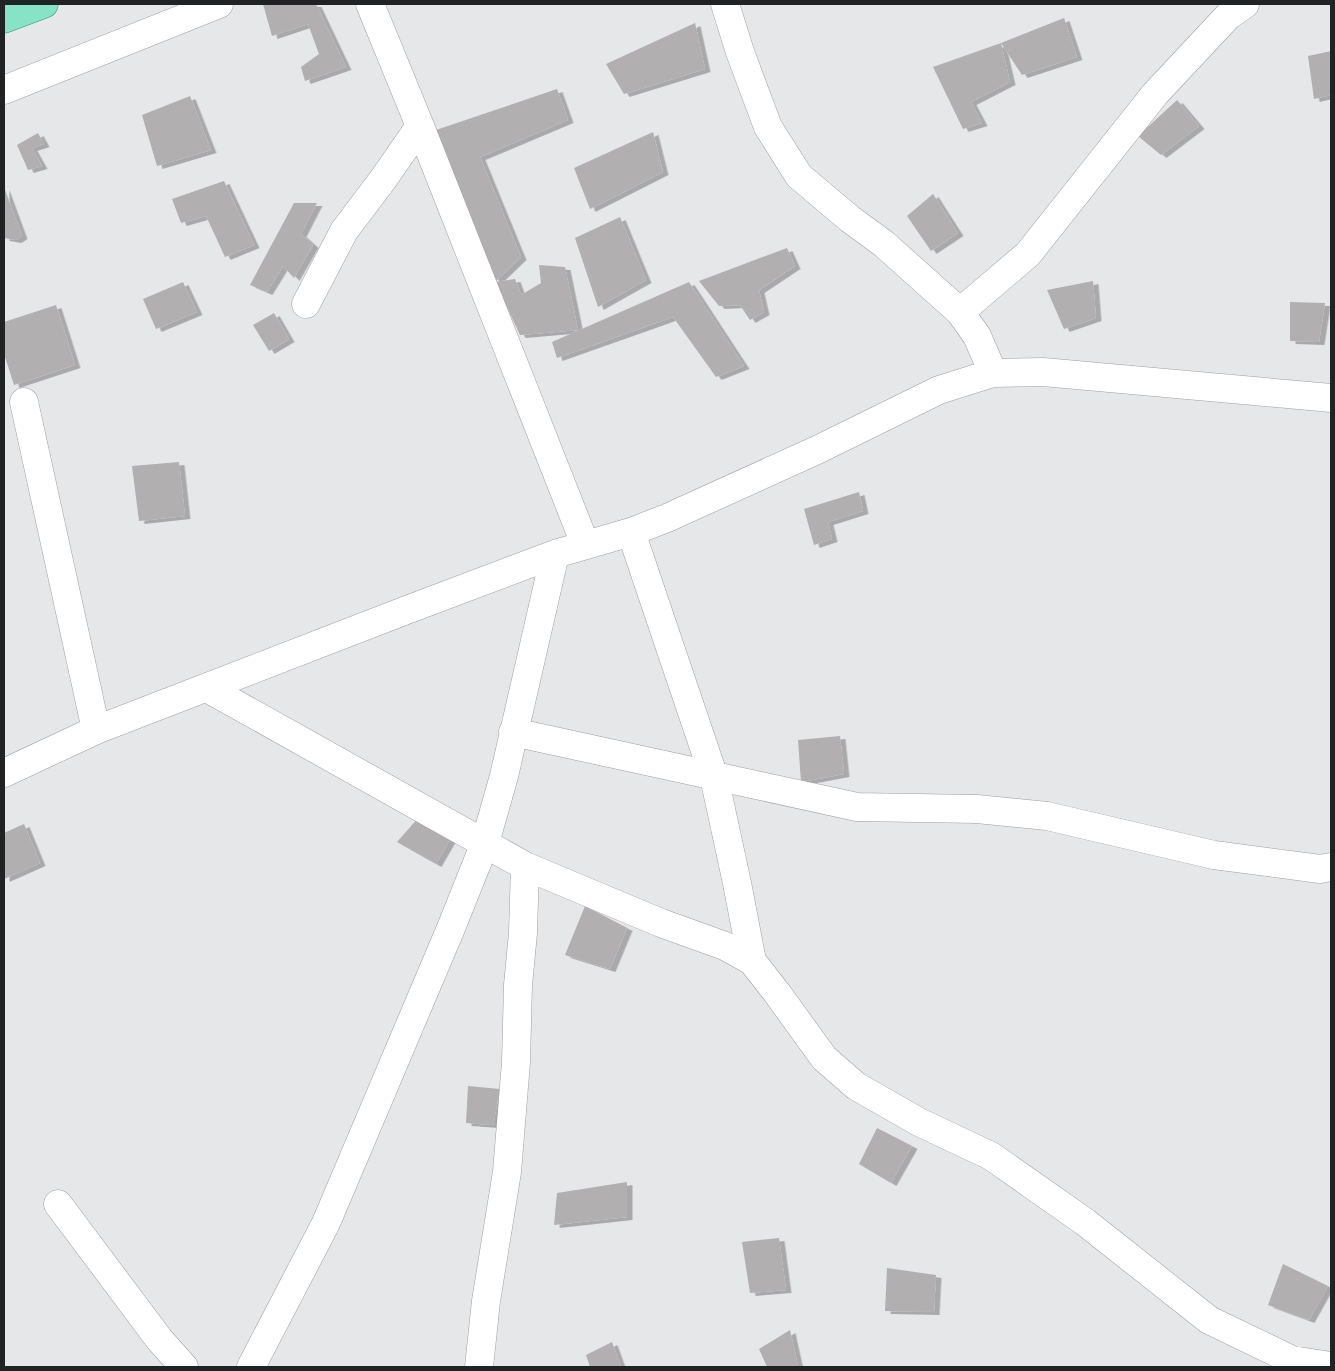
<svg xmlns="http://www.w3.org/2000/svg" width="1335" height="1371" viewBox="0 0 1335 1371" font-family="Jost,sans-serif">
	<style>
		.building { fill: #b1afb0; filter: url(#shadow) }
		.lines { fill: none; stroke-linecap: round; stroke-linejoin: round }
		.minor-casing { stroke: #9f9fa1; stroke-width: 29 }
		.primary-casing { stroke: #2f9474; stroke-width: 29 }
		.minor { stroke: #fff; stroke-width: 28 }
		.primary { stroke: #86e3c6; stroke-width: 28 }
	</style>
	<defs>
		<filter id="shadow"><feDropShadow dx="5.5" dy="3" stdDeviation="0" flood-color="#0004"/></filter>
	</defs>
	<rect width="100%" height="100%" fill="#e6e7e9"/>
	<path class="building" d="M263,4h53l30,63 -41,14 -4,-14 18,-13 -11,-30 -36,12z
		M1064,18l13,39 -55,18 -21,-32z
		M695,23l10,46 -81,25 -18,-30z
		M1001,43l9,39 -39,20 11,21 -19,6 -30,-62z
		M1331,51v44l-17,4 -6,-43z
		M557,89l11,31 -88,37 41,100 -26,25 -62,-151z
		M190,96l21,54 -54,16 -15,-51z
		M1177,100l22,26 -38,29 -23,-19z
		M653,132l10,40 -73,37 -16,-41z
		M38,133l6,11 -12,4 10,18 -14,4 -11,-25z
		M224,181l30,64 -29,12 -19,-41 -25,7 -9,-24z
		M4,187l18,49 -6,4 -12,-2z
		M933,194l25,39 -27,18 -24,-35z
		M294,203h23l-16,31 12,11 -19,33 -11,-12 -16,26 -17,-7z
		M620,217l26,63 -48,27 -23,-69z
		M787,248l8,18 -36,24 5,22 -14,8 -10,-15 -21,1 -20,-25z
		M539,265l26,2 13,63 -58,5 -25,-53 20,-3 6,16 20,-12z
		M1093,281l3,37 -32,11 -17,-39z
		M183,282l14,30 -41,17 -13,-30z
		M689,282l55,84 -28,11 -43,-60 -116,41 -5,-16z
		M1290,302l35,1 -6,39 -29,-1z
		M56,305l19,60 -61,20 -10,-31v-32z
		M274,313l15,26 -20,12 -16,-26z
		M179,462l6,54 -46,5 -7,-55z
		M859,492l4,19 -35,11 4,17 -18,6 -10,-36z
		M840,736l4,38 -43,8 -3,-42z
		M419,817l32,21 -15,26 -39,-22z
		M24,824l16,39 -36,16v-46z
		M585,906l42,22 -17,41 -45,-14z
		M468,1086l32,3 -7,36 -27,-2z
		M877,1128l35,18 -21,37 -32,-19z
		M627,1182v35l-73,8 3,-32z
		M779,1238l7,52 -36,3 -8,-51z
		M1283,1264l45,22 -19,34 -41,-15z
		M887,1268l49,7 -2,37 -49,-1z
		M790,1330l8,36 -4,1h-27l-8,-18z
		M612,1342l9,25h-31l-4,-12z"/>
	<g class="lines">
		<defs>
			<path id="minor" d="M370,4l50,122 165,418
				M725,4l15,48 28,75 31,49 51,43 34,25 76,68
				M4,90l215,-86
				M306,304l38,-73 40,-53 36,-52
				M993,373l-16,-37 -17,-24 68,-58 127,-160 73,-78 17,-12
				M24,402l72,328
				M631,532l83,245 23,106 15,78
				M207,688l318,178 -2,67 -5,52 -2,77 -9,110 -21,129 -7,66
				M513,732l344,75 120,2 70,7 167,39 106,14 11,-2
				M4,773l92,-43 308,-119 151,-57 76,-22 36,-14 150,-68 122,-60 54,-17 50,-1 288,26
				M525,866l136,57 64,23 27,15 25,32 47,65 32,28 63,36 72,34 94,66 124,98 83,40 39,6
				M58,1204l101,135 25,28
				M251,1367l75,-144 125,-295 34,-85 19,-67 51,-222"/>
			<path id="primary" d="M4,19l40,-15"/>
		</defs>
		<use href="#minor" class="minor-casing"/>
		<use href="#primary" class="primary-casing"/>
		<use href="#minor" class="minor"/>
		<use href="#primary" class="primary"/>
	</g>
	<rect width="1335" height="1371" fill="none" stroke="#212223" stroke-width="10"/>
</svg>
